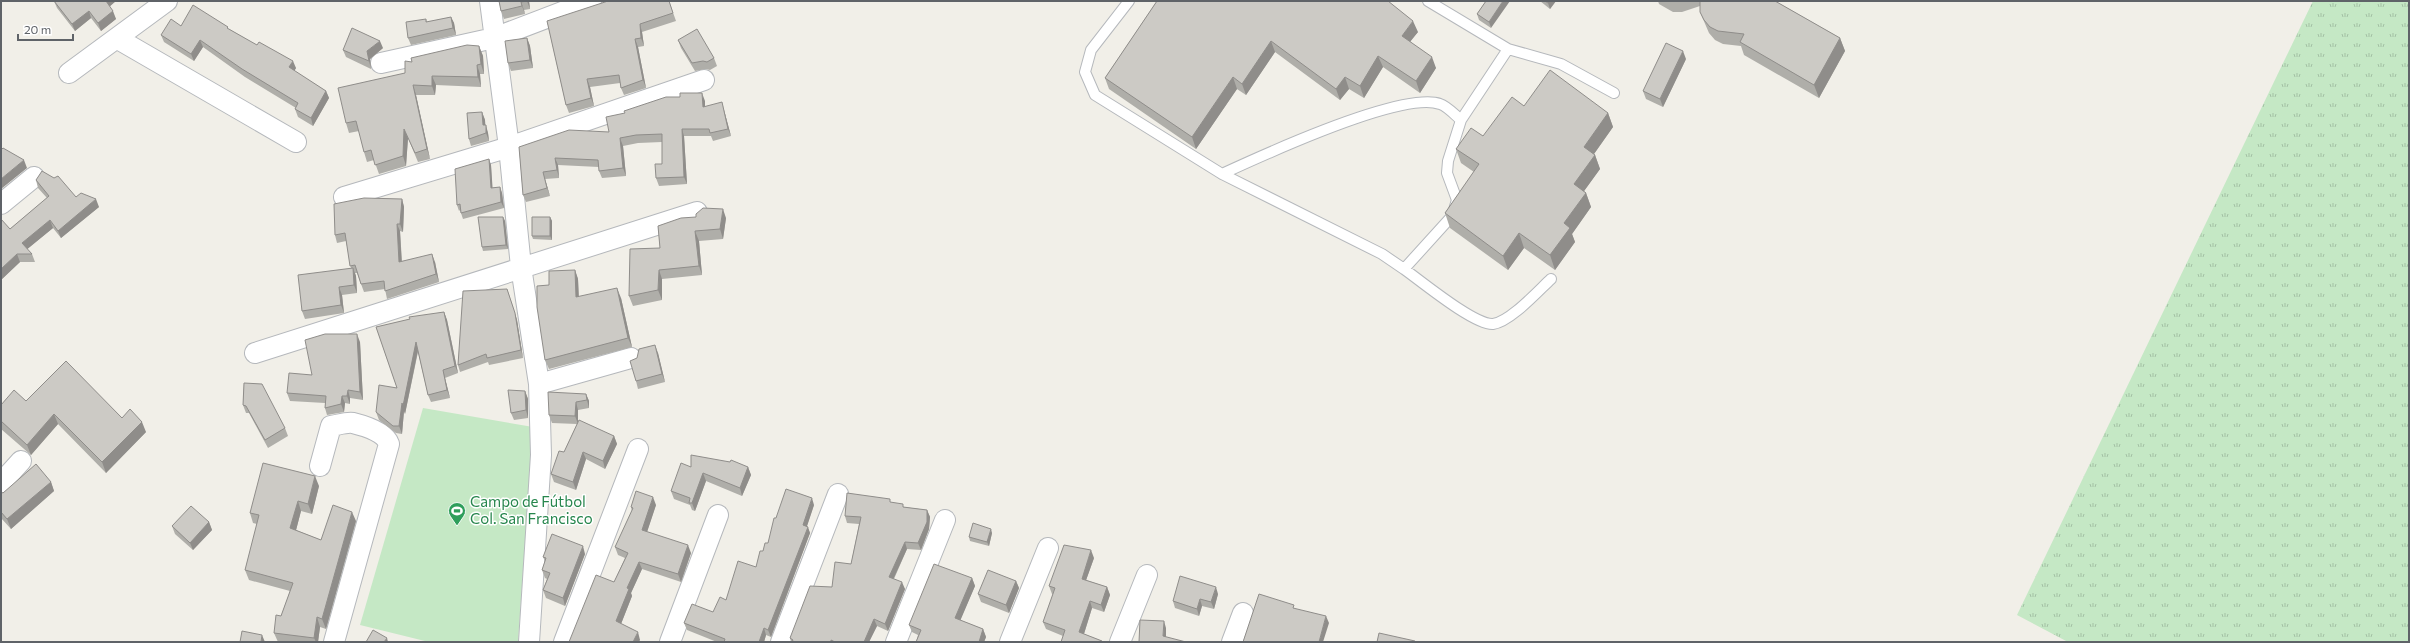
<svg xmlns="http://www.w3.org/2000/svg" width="2410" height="643" viewBox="0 0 2410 643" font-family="Commissioner,sans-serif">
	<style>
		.grass { fill: url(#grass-tufts) }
		.green { fill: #c5e8c5 }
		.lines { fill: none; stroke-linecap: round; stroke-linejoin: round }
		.service-casing { stroke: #b5b8bc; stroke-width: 12 }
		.minor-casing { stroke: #b5b8bc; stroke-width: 22 }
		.service { stroke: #fff; stroke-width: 10 }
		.minor { stroke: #fff; stroke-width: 20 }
		.wall { fill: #afaea9 }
		.shaded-wall { fill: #8f8d8a }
		.building { fill: #cccac5; stroke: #8f8d8a }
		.labels { text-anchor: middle; stroke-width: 3; stroke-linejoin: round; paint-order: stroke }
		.leisure-label { font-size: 15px; fill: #27864d; stroke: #fff; text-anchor: start }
	</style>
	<defs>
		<pattern id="grass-tufts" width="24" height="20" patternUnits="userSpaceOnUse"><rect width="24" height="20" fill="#c5e8c5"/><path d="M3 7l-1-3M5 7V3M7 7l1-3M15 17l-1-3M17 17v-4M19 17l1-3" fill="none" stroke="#a3c0a4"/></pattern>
	</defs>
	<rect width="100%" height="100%" fill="#f1efe8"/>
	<path class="grass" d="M2313,1h96v641h-341l-51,-27z"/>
	<path class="green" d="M423,408l110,19 -15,215h-89l-69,-17z"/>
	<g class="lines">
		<defs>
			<path id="service" d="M1129,1l-38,49 -6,22 10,23 127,79 160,80 22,15 48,-53 5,-16 -10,-27 1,-12 13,-41
				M1428,1l80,48 53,15 53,29
				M1222,174c39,-18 180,-83 218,-70 7,2 15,11 21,16l47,-71
				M1404,269c17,12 70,56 89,55 17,-2 45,-33 58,-45"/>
			<path id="minor" d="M490,1l19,146 12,120 18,117 2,71 -12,187
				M118,39l178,103
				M381,63l113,-25 97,-37
				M69,73l98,-72
				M344,197l165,-50 195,-67
				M1,204l33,-27
				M255,353l442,-141
				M539,384l92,-26
				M320,466l11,-40c7,-1 15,-4 22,-3 12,3 32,9 36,21l-55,198
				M1,483l20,-22
				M564,642l74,-193
				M670,642l48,-127
				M781,642l57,-148
				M896,642l49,-122
				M1010,642l38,-94
				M1120,642l27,-67
				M1232,642l11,-29"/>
		</defs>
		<use href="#service" class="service-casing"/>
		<use href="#minor" class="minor-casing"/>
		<use href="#service" class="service"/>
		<use href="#minor" class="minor"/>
	</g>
	<path class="wall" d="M54,1h62l-7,5 7,13 -15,12 -10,-13 -16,13 -18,-23z
		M499,1h30l1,8 -6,1 1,4 -21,5 -3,-8z
		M669,1l7,20 -34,11 2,14 -6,1 8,41 -22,7 -3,-7 -1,-5 -30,4 4,19 -25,7 -3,-8 -19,-84z
		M1157,1l261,31 -8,9 26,27 -16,25 -37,-26 -19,31 -15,-9 -9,11 -65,-48 -29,43 -9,-6 -41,60 -87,-60 -4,-11z
		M1486,1l5,27 -12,-8 -2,-6z
		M1540,1h16l-6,8z
		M1658,1h117l65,37 5,13 -26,47 -75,-43 -3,-9 -18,-2 -8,-4 -6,-7 -9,-21v-6l-18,6h-9l-14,-8z
		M451,17l3,6 2,12 -45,10 -3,-7 18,-19 1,3z
		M181,26l48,3 67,39 -2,3 32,20 3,7 -16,28 -15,-9 -3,-8 1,-1 -51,-31 -42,-30 -9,14 -30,-19 -3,-7z
		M527,38l3,8 3,22 -22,3 -3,-8z
		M678,40l36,18 3,8 -7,4 -4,-1 -11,2 -14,-23z
		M479,46l4,10 1,18h-4l1,13 -45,-2 -1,10h-19l14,64 -12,3 -10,-24 -2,28 -27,8 -5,-14 -7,2 -3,-10 -5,-21 -10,2 -3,-10 59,-50 7,-11z
		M383,48l-13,11 1,10 -25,-12 -3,-7z
		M1686,59l-23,48 -17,-8 -3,-8z
		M705,101v5l19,4 7,26 -18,5 -2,-5h-27l3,48 -28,2 -3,-8 6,-14v-22l-24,1 -15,3 3,30 -24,2 -3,-7v-4l-41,-2 1,13 -14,1 5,17 -24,6 -3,-7 -4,-48 90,-15z
		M1524,106l84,7 5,14 -19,27 1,1 5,14 -16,22 2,2 5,14 -19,27 3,8 -20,28 -31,-22 -16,22 -58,-42 -5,-15 29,-41 -13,-9 -5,-14 27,-13z
		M482,112l3,8v5l3,8 1,8 -18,5 -2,-7z
		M489,159l2,6 1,23 8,-1 2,6 2,15 -41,11 -3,-9 -1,1 -2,-6z
		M36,180l63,27 -38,31 -8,-10 -26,21 5,5 3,8h-15l-19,18 9,-51 37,-31 -9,-10z
		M402,199l2,8 -1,25 -3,-1 2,30 33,1 4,20 -52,17 -2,-10 -21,3 -7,-19h-2l1,3 1,17 -15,2 2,18 -39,6 -3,-8 49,-43 -5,-27 -9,2 -2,-8z
		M503,217l2,4 3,28 -25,2 -1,-4z
		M550,217l2,4v19l-19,-1 -1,-3z
		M726,218l-3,21 -24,2 3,34 -40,4v21l-29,6 -4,-10 31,-48 -2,-22z
		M575,270l3,9 1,18 42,1 11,49 -83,22 -4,-9 4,-75z
		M507,289l10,31 6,38 -34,7 -1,-3 -28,10 -2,-7z
		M444,312l3,8 11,53 -13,5 5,20 -19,4 -3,-7 -10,-43 -13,62 -1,-3 -2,23 -6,-1 -17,-13 -3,-8 21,-24 -21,-61z
		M360,342l3,58 -13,-2v6l-5,-1 -1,9 -17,3 -2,-7v-5l-35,-2 -3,-8z
		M658,353l7,29 -27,7 -2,-8 1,-23z
		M244,383l41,45 3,8 -20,12 -19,-35h-3l-3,-8z
		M525,391l3,8v19l-14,2 -3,-7z
		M586,394l3,7v7l-11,2v13l36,13 3,8 -12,25 -19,-10 -10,31 -22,-8 -3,-8 13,-22 13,-28 -25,-1 -3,-8z
		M26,401l96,17 24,14 -40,41 -48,-49 -27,31 -30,-26v-24z
		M691,467h57l3,8 -9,21 -36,-15 -11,30 -3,-1 -2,-5 -16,-6 -3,-8z
		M51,482l3,9 -43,38 -10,-11v-26l2,1z
		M319,486l-7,28 -11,-3 -5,19 25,10 35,-19 -30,108 -6,-2 -2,15h-40l-4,-9 7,-17 9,-25 -41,-11 -4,-10 12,-46 -4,-1 -3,-10z
		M891,503l13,4 23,3 3,7 -1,12 -8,21 -14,-1 -13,30 11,10 -17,42 -11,-5 -8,16h-78l-1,-4 61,-74 8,-40 -12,-1 -2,-7z
		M656,505l-9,27 44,21 -10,29 -39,-13 -11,24 1,3 -11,28 19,16 -71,2 45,-60 11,-24 -7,-3 -3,-8 17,-36 -1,-4z
		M814,505l-7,21 3,7 -39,104 -5,-2 -2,7h-47l-30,-12 -3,-7 29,-11 13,-12 30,-33 7,-16 5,-8 8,-25z
		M209,522l3,8 -19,20 -18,-16 -3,-8z
		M992,533l-3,13 -19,-5 -1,-4z
		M585,554l-20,52 -19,-8 -3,-8 4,-11 -2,-1 -3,-8 3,-9 -2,-4z
		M1094,558l-8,22 21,7 3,8 -6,17 -12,-4 -8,26 18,7v1h-41l2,-6 -17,-7 -3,-7 10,-28h-1l-3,-8z
		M972,578l3,8 -15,34 23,9 3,8 -2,5h-68l2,-7 -6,-3 -3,-7z
		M1016,581l3,7 -10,25 -28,-11 -3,-8z
		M1218,594l-4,15 -12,-3 -3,10 -24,-8 -2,-7z"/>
	<path class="shaded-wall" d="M105,1h11l-8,7z
		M527,1h2l1,8z
		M1503,1h7l-19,27 -2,-6z
		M1550,1h6l-6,8 -2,-6z
		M521,2l3,8 1,4 -3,-8z
		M89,11l2,7 -16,13 -3,-7z
		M113,11l3,8 -15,12 -3,-8z
		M451,17l3,6 2,12 -3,-7z
		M1413,21l5,11 -12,15 -4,-11z
		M640,24l2,8 2,14 -3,-8z
		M527,38l3,8 3,22 -3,-8z
		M1840,38l5,13 -26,47 -5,-13z
		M635,39l3,8 8,41 -3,-8z
		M200,40l3,7 -9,14 -3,-7z
		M380,41l3,7 -13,11 1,10 -2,-8 -2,-10z
		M1271,41l4,11 -29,43 -4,-11z
		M479,46l4,10 1,18 -3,-10z
		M1683,51l3,8 -23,48 -3,-8z
		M1378,56l5,11 -19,31 -4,-12z
		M1432,57l4,11 -16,25 -4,-12z
		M293,61l3,7 -4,7 -3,-8z
		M477,65l3,9 1,13 -3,-10z
		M432,76l4,9 -1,10 -3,-9z
		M1233,77l4,12 -41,60 -4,-12z
		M1345,77l4,12 -9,11 -4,-11z
		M587,79l3,8 4,19 -3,-8z
		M413,85l3,10 14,64 -3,-10z
		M326,91l3,7 -16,28 -2,-8z
		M702,93l3,8v13l-2,-7z
		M722,102l2,8 7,26 -3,-7z
		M482,112l3,8 1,13 -3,-8z
		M1608,113l5,14 -24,34 -5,-14z
		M486,125l2,8 1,8 -3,-8z
		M404,129l4,9 -2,28 -3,-10z
		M682,129l2,7 3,48 -3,-7z
		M620,138l3,8 3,30 -3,-8z
		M1595,155l5,14 -21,29 -5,-14z
		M555,158l3,7 1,13 -2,-8z
		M489,159l2,6 2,29 -2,-6z
		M24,160l3,8 -26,21v-10z
		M543,172l2,7 5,17 -3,-8z
		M500,187l2,6 2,15 -3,-6z
		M1586,193l5,14 -19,27 3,8 -20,28 -5,-15 14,-32z
		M96,199l3,8 -38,31 -3,-7z
		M402,199l2,8 -1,25 -3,-8z
		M723,209l3,9 -3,21 -3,-10z
		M503,217l2,4 3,28 -2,-4z
		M550,217l2,4v19l-2,-4z
		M50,220l3,8 -28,23 -3,-8z
		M397,224l3,7 2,38 -3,-7z
		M695,231l4,10 3,34 -3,-9z
		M1519,233l5,15 -16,22 -5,-14z
		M17,254l3,8 -19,18v-11z
		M432,254l3,8 4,20 -3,-8z
		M353,268l3,8 1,17 -3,-8z
		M575,270l3,9 1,28 -3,-10z
		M659,270l3,9v21l-4,-10z
		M339,287l3,8 2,18 -3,-8z
		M617,288l4,10 11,49 -4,-9z
		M507,289l10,31 6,38 -2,-8z
		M444,312l3,8 11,53 -3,-7z
		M357,334l3,8 3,58 -3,-8z
		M416,342l2,8 -13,64 -1,-3 -2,23 -3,-8 3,-23z
		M655,345l3,8 7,29 -3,-8z
		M443,370l7,28 -3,-8z
		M348,390l2,8v6l-3,-8z
		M525,391l3,8v19l-2,-8z
		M586,394l3,7v7l-2,-8z
		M342,396l3,7 -1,9 -3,-8z
		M576,402l2,8v14l-3,-8z
		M54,414l4,10 -27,31 -4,-10z
		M142,422l4,10 -40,41 -4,-11z
		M614,436l3,8 -12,25 -2,-8z
		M583,452l3,7 -10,31 -3,-8z
		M748,467l3,8 -9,21 -2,-8z
		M703,473l3,8 -11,30 -3,-8z
		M315,476l4,10 -7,28 -4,-10z
		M51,482l3,9 -43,38 -4,-10z
		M653,497l3,8 -11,33 -3,-8z
		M812,498l2,7 -9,27 -2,-7z
		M298,501l3,10 -7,27 -4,-10z
		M927,510l3,7 -1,12 -8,21 -3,-7z
		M352,512l4,9 -30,108 -4,-10z
		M209,522l3,8 -19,20 -3,-7z
		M808,527l2,6 -39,104 -3,-7z
		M991,529l1,4 -3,13 -2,-4z
		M905,542l2,7 -16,35 -2,-7z
		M688,545l3,8 -10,29 -3,-8z
		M583,546l2,8 -20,52 -2,-8z
		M1091,550l3,8 -10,28 -2,-7z
		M639,562l3,7 -11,24 1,3 -13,33 -3,-8 11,-33z
		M972,578l3,8 -17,40 -3,-8z
		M1016,581l3,7 -10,25 -3,-8z
		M902,582l3,7 -17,42 -3,-7z
		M1107,587l3,8 -6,17 -3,-7z
		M1216,587l2,7 -4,15 -3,-7z
		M1200,599l2,7 -3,10 -2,-7z
		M1090,601l2,7 -10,32 -3,-8z
		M1326,616l3,7 -6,19h-4z
		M317,617l3,10 -2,15h-2l-2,-4z
		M874,619l3,7 -8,16h-5z
		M1164,621l2,7v14l-3,-6z
		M764,628l2,7 -2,7h-5z
		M983,629l3,8 -2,5h-5z
		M638,632l2,8 -1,2h-6z
		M262,635l3,7h-4z
		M387,638l1,4h-4z"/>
	<path class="building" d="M54,1h52l7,10 -15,12 -9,-12 -17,13z
		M499,1h28l-6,1 1,4 -21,5z
		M608,1h61l4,12 -33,11 1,14 -6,1 8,41 -22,8 -2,-13 -32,4 4,19 -25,7 -19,-84z
		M1157,1h231l25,20 -11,15 30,21 -16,24 -38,-25 -18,30 -15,-9 -9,12 -65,-48 -29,43 -9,-7 -41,60 -87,-59z
		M1486,1h17l-14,21 -12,-8z
		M1545,1h5l-2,2z
		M1700,1h75l65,37 -26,47 -74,-43 4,-8 -26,-3 -8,-4 -6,-7 -4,-8z
		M193,5l35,22 -1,1 30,17 2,-3 34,19 -4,6 37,24 -15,27 -16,-9 3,-6 -56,-34 -42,-29 -9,14 -30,-19 10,-16 10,7z
		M451,17l2,11 -45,10 -2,-16 20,-3v3z
		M352,28l28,13 -13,10 2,10 -26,-11z
		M697,29l17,29 -7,4 -4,-1 -11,2 -14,-23z
		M527,38l3,22 -22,3 -3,-22z
		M1666,43l17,8 -23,48 -17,-8z
		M467,45l12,1 2,18 -4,1 1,12 -46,-1v10l-19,-1 14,64 -12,4 -11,-24 -1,27 -28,9 -4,-15 -7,2 -8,-31 -10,2 -8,-35 67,-15v-12l7,1 -1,-4z
		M1550,70l58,43 -24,34 11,8 -21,29 12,9 -22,30 6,5 -20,27 -31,-22 -16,23 -58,-43 34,-49 -23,-15 15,-21 12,8 29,-39 12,9z
		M680,93h22l1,14 19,-5 6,27 -18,4 -1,-4h-27l2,48 -28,1 -1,-14h7v-30l-26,1 -16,3 3,30 -24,3 -1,-11 -43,-2 2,12 -14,2 4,16 -24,7 -4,-48 50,-17 40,2 -3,-15 19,-4 -1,-2 42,-14h14z
		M482,112l1,13h3v8l-17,6 -2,-26z
		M3,148l21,12 -23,19v-29z
		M489,159l2,29 9,-1 1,15 -40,11 -1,-9 -3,1 -2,-36z
		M42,171l12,7 4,-2 18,21 5,-4 15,6 -38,32 -8,-11 -28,23 10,11h-15l-16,15v-50l9,10 39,-33 -13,-16z
		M364,198l38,1 -2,25h-3l2,38 33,-8 4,20 -51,17 -1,-10 -23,3 -6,-19 -5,1 -5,-33 -10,2 -1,-31z
		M703,208l20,1 -3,20 -25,2 4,35 -40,4 -1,20 -29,6 1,-47 30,-1 -2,-22 23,-8 15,-1v-3z
		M478,217h25l3,28 -24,2z
		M532,217h18v19h-18z
		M353,268l1,17 -15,2 2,18 -39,6 -4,-36z
		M575,270l1,27 41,-9 11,50 -83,22 -8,-53v-21l12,-1v-14z
		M507,289l8,24 6,37 -34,8 -1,-4 -28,11 5,-74z
		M444,312l11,54 -12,4 4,20 -19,5 -12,-53 -13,64 -1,-3 -3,23h-6l-17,-14 3,-27 18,3 -21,-61 34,-8 -1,-2z
		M325,334h32l3,58 -12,-2 -1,6h-5l-1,8 -16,4 1,-12 -39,-3 2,-20 23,2 -7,-35z
		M655,345l7,29 -26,7 -6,-20 7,-3 2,-9z
		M66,361l56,57 8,-9 12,13 -40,40 -48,-48 -27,31 -26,-24v-16l13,-15 12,11z
		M244,383l18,1 23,44 -20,12 -19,-34 -3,-1z
		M508,390l17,1 1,19 -15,3z
		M548,392l38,2 1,6 -11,2 -1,14 -26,-1z
		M579,420l35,16 -11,25 -20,-9 -10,30 -22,-8 8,-23 5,1z
		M691,455l39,7 1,-2 17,7 -8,21 -37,-15 -11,30h-3l1,-5 -19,-7 10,-28 10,4z
		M263,463l52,13 -7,28 -10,-3 -8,27 31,12 12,-35 19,7 -30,107 -5,-2 -3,21 -40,-5 2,-18 5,1 12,-33 -48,-13 14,-55 -9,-2z
		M36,464l15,18 -44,37 -6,-7v-20l2,1z
		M786,489l26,9 -9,27 5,2 -40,103 -4,-2 -5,14h-35l1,-3 -41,-16 8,-19 21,8 7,-15 6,3 12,-39 18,6 4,-16h3l2,-8h3l6,-25h2z
		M636,491l17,6 -11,33 46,15 -10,29 -39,-12 -12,26 2,1 -13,32 22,11 -5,10h-64l27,-67 18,7 14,-29 -13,-6 18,-39 -2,-1z
		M847,493l43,6v3l13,2v3l24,3v12l-9,21 -13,-1 -16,35 13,5 -17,42 -11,-5 -10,23h-29l-4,-2v2h-39l1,-2 -3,-2 20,-52 22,1 3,-25 16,2 10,-47 -16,-1z
		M191,506l18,16 -19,21 -18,-17z
		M973,523l18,6 -4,13 -18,-5z
		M552,534l31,12 -20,52 -20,-8 7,-17 -8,-3 4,-12 -3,-1z
		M1064,545l27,5 -9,29 25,8 -6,18 -11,-4 -11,31 23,9v1h-41l4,-12 -22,-8 12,-34 -6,-2z
		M934,564l38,14 -17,40 28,11 -4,13h-63l5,-12 -12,-5z
		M988,570l28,11 -10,24 -28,-11z
		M1180,576l36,11 -5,15 -11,-3 -3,10 -24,-8z
		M1259,594l35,11 -1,3 33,8 -7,26h-76z
		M1140,620l24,1 -1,15 23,6h-47z
		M373,630l14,8 -3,4h-18z
		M242,631l20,4 -1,7h-21z
		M1379,633l36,8v1h-38z"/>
	<defs>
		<symbol id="stadium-pin" viewBox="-11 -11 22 30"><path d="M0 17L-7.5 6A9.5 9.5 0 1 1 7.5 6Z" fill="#2e9e5b" stroke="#fff"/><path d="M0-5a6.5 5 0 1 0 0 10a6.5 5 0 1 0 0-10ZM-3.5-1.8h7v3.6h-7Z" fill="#fff"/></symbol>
	</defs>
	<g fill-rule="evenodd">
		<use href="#stadium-pin" x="447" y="501" width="20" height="27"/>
	</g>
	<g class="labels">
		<g class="leisure-label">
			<text x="470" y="507">Campo de Fútbol<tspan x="470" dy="17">Col. San Francisco</tspan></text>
		</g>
	</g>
	<rect width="2410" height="643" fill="none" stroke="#5f6368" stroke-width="4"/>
	<path d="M18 34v6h55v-6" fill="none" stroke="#5f6368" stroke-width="2"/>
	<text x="24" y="34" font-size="12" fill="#5f6368" stroke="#ffffff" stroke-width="3" paint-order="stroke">20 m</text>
</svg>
